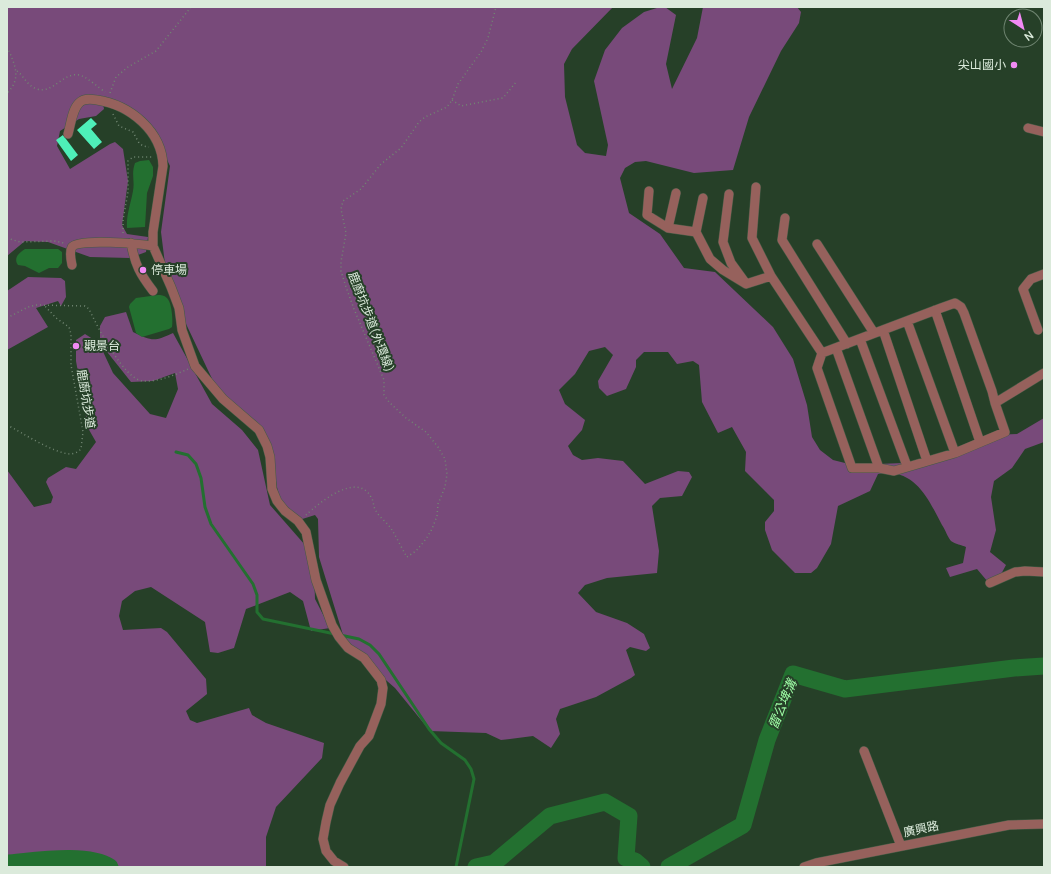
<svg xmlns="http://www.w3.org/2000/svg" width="1051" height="874" viewBox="0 0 1051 874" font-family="Manrope,'Noto Sans TC',sans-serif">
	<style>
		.green { fill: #784a7a }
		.water { fill: #237030 }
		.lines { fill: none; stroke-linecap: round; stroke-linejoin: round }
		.stream { stroke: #237030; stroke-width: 3 }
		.river { stroke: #237030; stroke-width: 17 }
		.building { fill: #4eefb8 }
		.minor-casing { stroke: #435b45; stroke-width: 10 }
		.path { stroke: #718672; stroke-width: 1.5; stroke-dasharray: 1 3; stroke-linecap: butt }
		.minor { stroke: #96615c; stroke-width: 9 }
		.poi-dot { fill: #f18af4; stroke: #264028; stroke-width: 1.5 }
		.labels { text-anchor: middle; stroke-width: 4; stroke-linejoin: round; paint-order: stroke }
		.poi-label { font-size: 12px; fill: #dbeadb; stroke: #264028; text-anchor: start }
		.street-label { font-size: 12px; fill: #dbeadb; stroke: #264028 }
		.water-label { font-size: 13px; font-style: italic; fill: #9efca5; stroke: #264028 }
	</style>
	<rect width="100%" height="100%" fill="#264028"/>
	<path class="green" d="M7,7h606l-41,42 -8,15 1,33 12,48 8,8 21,3 2,-11 -14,-64 11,-31 17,-22 22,-16 16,-5h5l11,8 -10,49 6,25 25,-51 6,-31h94l4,5 -2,11 -18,28 -32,66 -16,53 -39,3 -48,-12 -11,1 -10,6 -5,10 9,35 31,21 24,34 31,4 58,55 20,32 14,46 5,32 8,13 13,10 20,5 75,-3 64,-27 25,-1 27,-16v24l-19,7 -13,19 -18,13 -3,16 5,33 -6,22 16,13 -7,13 -11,4 -11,-13 -27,8 -4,-9 17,-5 3,-16c-4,-2 -11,-3 -15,-6 -3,-3 -6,-12 -9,-16 -14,-27 -28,-58 -64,-51l-8,17 -32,15 -7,38 -14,24 -6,5h-16l-23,-23 -7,-20v-8l9,-11v-11l-29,-29 1,-19 -14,-25 -14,6 -16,-31 -3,-37 -6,-4 -16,3 -9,-12h-24l-8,8v7l-10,22 -19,7 -8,-8 -1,-7 15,-26 -8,-8 -16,4 -14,23 -16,16 6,14 20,16 -3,10 -14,16 5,9 9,5 16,-2 25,3 22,23 33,-13 11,1 3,5 -10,19 -22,2 -8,8 7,45 -2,22 -50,5 -22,7 -7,8 18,19 31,11 17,11 6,14 -4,3 -16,-4 -4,3 9,25 -4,3 -35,19 -36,12 -4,10 4,15 -9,14 -18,-12 -32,4 -15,-7 -56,-2 -35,-43 -40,-35 -11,-15 -25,-81 -1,-38 -3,-4 -19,6 -16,-16 -9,-54 -56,-66 -37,-78 -13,-43 -4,-32 9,-66 -14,-29 -14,-16 -39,-17 1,5 -8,7 -17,3 -19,12 -3,15 13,23 40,-25 5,-2 8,7 5,32 -6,44 5,9 21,3 -2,15 -16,6 -40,-1 -42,-15 -23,-1 -18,15z
		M28,277l33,1 4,3 1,16 -5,9 -3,-5 -22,7 12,19 -41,23v-59z
		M126,312l7,20c19,9 21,10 40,1l39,71 30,26 16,20 12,55 35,40 9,25 1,29 15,29 -19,3 -8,-30 -13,-9 -44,17 -12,39 -16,5 -8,-1 -5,-30 -54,-35 -16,4 -13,10 -3,15 4,14 38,-2 6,4 39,47 1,15 -21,17 4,9 7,3 52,-15 3,7 14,8 58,20 -2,15 -46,49 -10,30v30h-189c-18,-9 -27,-3 -45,0 -8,1 -17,0 -25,0v-397l27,37 17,-4 2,-6 -7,-15 2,-4 18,-11 10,2 20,-27 -8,-14 -12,-67v-21l9,-6 14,9 14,30 37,41 16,4 12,-29 -3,-16 -22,8 -22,1 -31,-39v-17l5,-9z"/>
	<path class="water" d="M149,160l4,7v9l-6,17 -2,34 -18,1c-1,-13 4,-25 6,-37 2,-11 -2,-17 2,-28l5,-2z
		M25,249h33l4,3v11l-4,5h-9l-10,5 -14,-7 -7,-1c-5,-7 1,-12 7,-16z
		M158,295c3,0 6,0 9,3 5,5 6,22 5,29l-3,2 -27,8 -6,-4 -7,-26 1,-3 6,-6z"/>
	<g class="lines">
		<path class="stream" d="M176,452l12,3 8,9 5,14 4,29 6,17 42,60 4,11v17l6,7 72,15
			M340,635l19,4 11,6 9,9 50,75 12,14 24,17 6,9 3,10 -18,88"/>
		<path class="river" d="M7,863c26,-2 81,-11 103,4
			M476,867l18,-4 56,-47 55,-14 24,14 -3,42 9,3 7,6
			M669,867l74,-42 24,-85 26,-66 52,15 169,-21 30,-2"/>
	</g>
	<path class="building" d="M91,118l6,6 -6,5 11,13 -8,7 -17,-19z
		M63,135l15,20 -7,6 -15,-21z"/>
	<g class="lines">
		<defs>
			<path id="minor" d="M1028,128l16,4
				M68,134c3,-10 4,-24 11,-31 5,-5 12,-4 18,-3 33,5 65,31 66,66l-10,66v14l18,41 8,21 3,22 13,36 28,33 36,31 8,16 3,11 2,32 5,12 8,10 13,10 8,11 10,48 16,45 7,12 9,11 16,10 17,22 2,8 -2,16 -12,32 -9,10 -20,37 -10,22 -4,17 -3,17 3,12 8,10 10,6
				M756,187l-4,51 19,38
				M649,191l-2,24 21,13 28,4 14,27 13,11 23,14 25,-8 51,77 119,-45 14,-5 6,4 3,6 28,78 3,12 10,29 -50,21 -61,18 -15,-3h-27l-35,-100 5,-15
				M729,194l-6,48 8,21 13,18
				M785,218l-3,22 65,104
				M668,228l8,-35
				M696,232l7,-34
				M131,243c4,22 9,31 22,48
				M817,244l57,89
				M72,265c-1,-5 -3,-13 0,-18 6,-9 69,-3 81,-1
				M935,310l45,132
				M907,321l48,132
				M883,330l44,131
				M1038,330l-15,-41 8,-10 13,-5
				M860,339l47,127
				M836,348l43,120
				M995,403l49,-30
				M990,583l25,-11 10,-1 19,1
				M864,751l37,95
				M804,867l12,-4 193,-38 35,-1"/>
		</defs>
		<use href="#minor" class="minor-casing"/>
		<path class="path" d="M7,47c8,17 15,32 0,46
			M17,71c7,5 10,15 20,18 16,5 26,-17 42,-14 7,1 20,13 26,17
			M110,93l6,-16 12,-10 28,-16 35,-44
			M452,100l9,6 42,-8 14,-17
			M113,114l6,12 14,6 6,11 4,3 6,1
			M123,233v-13l5,-28v-31l5,-4h21
			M7,238l13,4 34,-1 10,2
			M7,318l21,-11 8,-2 49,1 4,3c8,17 35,71 54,72 15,1 32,-6 45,-12
			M7,425c16,8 46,28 63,29 4,0 8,-2 11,-5l2,-17 -12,-67v-31l-2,-7 -13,-9 -12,-13
			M306,515c13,-12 51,-44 65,-18 3,4 2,10 5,14 4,7 12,12 16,19 5,8 10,19 15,27l9,-6 10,-12 6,-10 5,-13 1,-12 7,-17 2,-13 -2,-15 -7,-12 -12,-15 -20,-14 -17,-16 -5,-7v-15l-30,-71 -8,-22 -5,-16v-9l5,-29 -5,-24 2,-8 18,-12 20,-25 20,-16 18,-26 6,-5 22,-10 5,-7 6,-16 23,-32 7,-14 8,-31"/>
		<use href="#minor" class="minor"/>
	</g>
	<g class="poi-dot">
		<circle cx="1014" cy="65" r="4"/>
		<circle cx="143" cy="270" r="4"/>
		<circle cx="76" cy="346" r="4"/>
	</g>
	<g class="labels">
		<g class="poi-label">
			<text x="1006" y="69" text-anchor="end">尖山國小</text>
			<text x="151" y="274">停車場</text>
			<text x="84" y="350">觀景台</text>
		</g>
		<g class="street-label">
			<text transform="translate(371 322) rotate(69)" y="4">鹿廚坑步道(外環線)</text>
			<text transform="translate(86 399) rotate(81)" y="4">鹿廚坑步道</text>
			<text transform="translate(921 829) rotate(-12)" y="4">廣興路</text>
		</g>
		<g class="water-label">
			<text transform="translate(782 704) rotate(-67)" y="5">雷公埤溝</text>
		</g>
	</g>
	<rect width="1051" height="874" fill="none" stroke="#dbeadb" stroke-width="16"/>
	<g transform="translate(1023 28) rotate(144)"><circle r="19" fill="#264028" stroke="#6e8470"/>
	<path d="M0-3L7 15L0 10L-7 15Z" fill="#f18af4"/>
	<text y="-6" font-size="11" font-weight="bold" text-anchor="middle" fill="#dbeadb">N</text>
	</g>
</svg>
